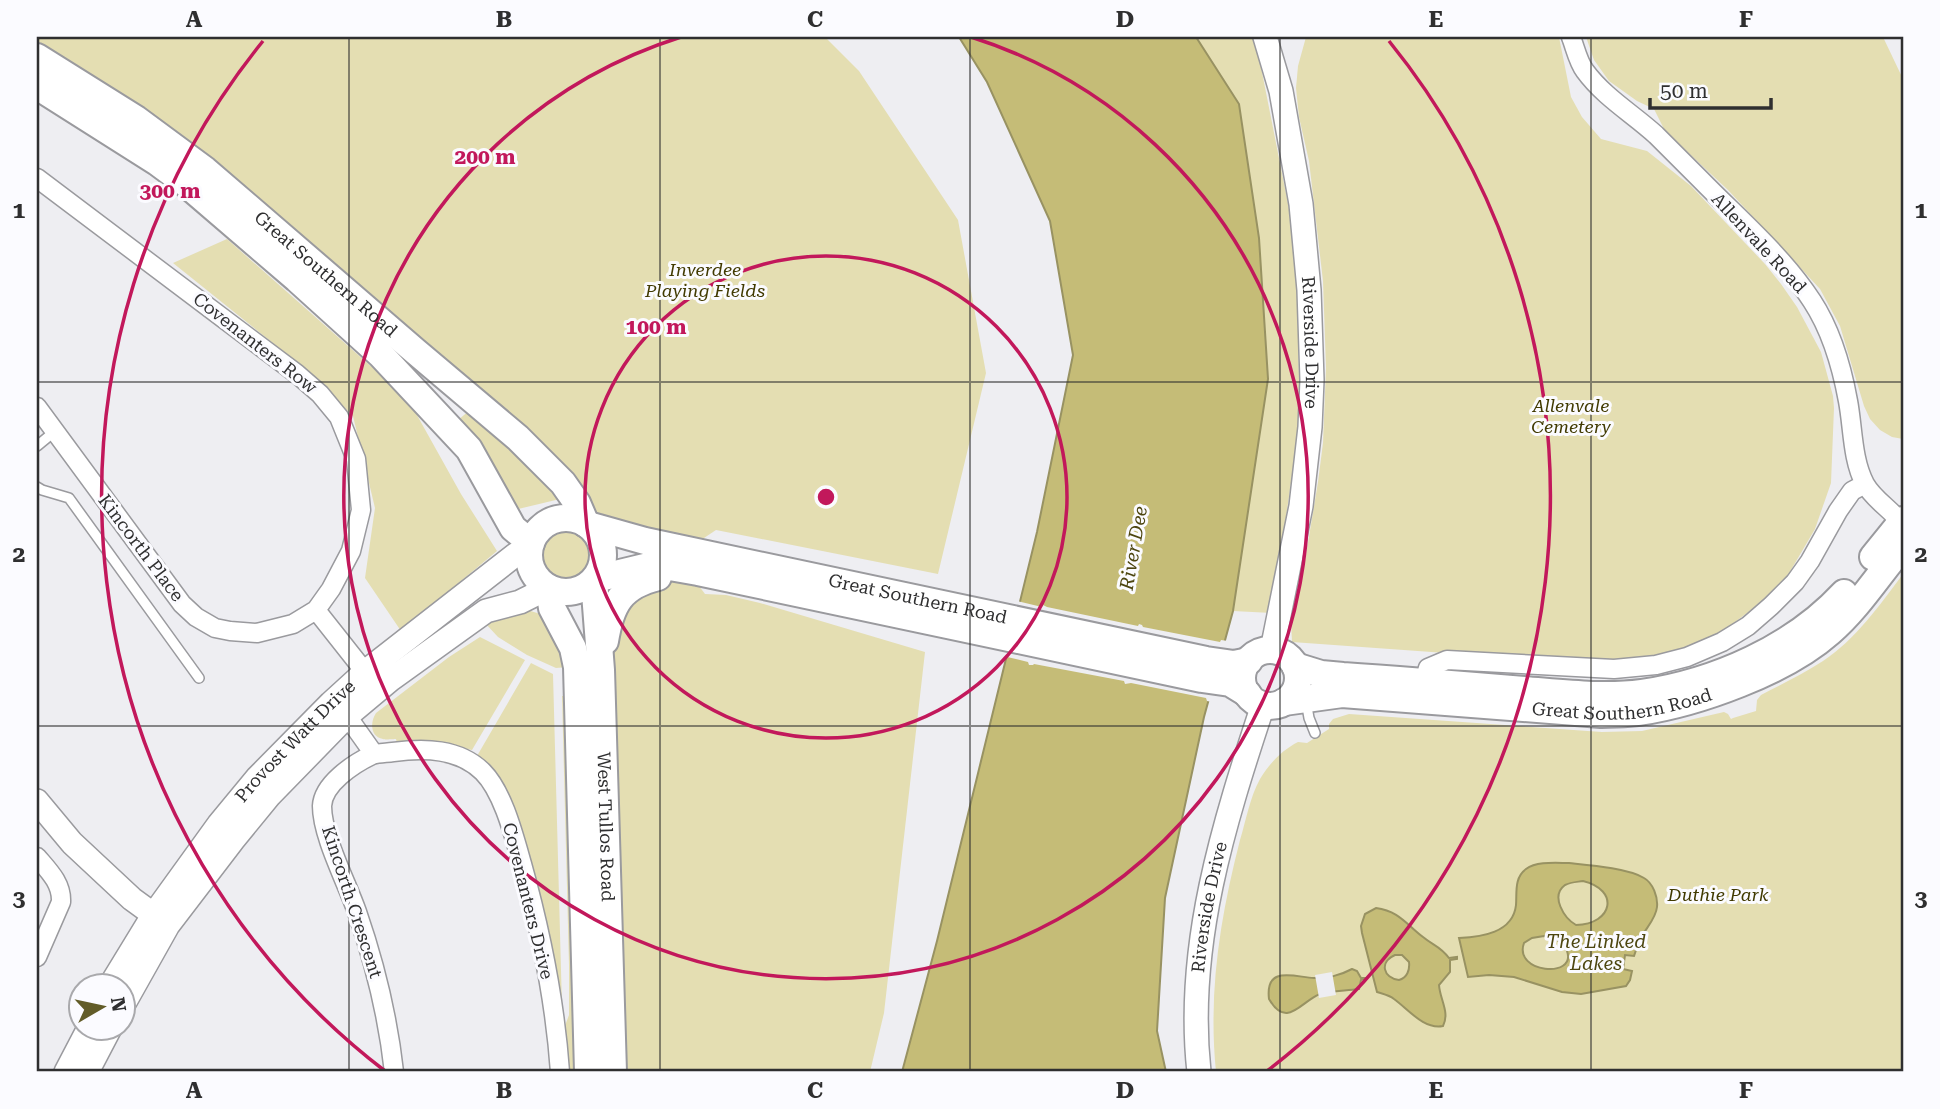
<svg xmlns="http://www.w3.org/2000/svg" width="1940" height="1109" viewBox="0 0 1940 1109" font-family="'Roboto Serif',serif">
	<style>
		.green { fill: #e4deb2 }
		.water { fill: #c5bc77; stroke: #989262; stroke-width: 2; fill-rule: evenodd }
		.pier { fill: #eeeef2 }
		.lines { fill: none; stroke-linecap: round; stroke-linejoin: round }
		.service-casing { stroke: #9a9a9e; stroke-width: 12 }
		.minor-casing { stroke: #9a9a9e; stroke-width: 21 }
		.tertiary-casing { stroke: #9a9a9e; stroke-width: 26 }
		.secondary-casing { stroke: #9a9a9e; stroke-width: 30 }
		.service { stroke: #fff; stroke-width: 9 }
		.minor { stroke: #fff; stroke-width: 18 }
		.tertiary { stroke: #fff; stroke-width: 23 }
		.secondary { stroke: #fff; stroke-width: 26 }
		.grid { fill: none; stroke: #2f2f30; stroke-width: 2; stroke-opacity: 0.55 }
		.ring { fill: none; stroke: #c2185b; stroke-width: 3.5 }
		.labels { text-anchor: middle; stroke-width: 6; stroke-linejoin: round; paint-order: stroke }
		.street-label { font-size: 18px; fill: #2f2f30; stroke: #fbfbff }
		.park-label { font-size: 18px; font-style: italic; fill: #413a01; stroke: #fbfbff }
		.water-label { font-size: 19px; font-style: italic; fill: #4d4610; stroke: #fbfbff }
		.centre { fill: #c2185b; stroke: #fbfbff; stroke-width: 3.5 }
		.ring-label { font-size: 21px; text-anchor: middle; font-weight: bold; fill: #c2185b; stroke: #fbfbff; stroke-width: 6; stroke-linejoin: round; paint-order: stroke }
		.neatline { fill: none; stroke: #2f2f30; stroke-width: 2.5 }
		.grid-label { font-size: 23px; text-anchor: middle; font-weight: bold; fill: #2f2f30 }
	</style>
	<rect width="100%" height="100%" fill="#eeeef2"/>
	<path class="green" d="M37,37h788l34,34 99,149 28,153 -48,201 -222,-44 -30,20 -98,-25 -25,-43 -526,-425z
		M1196,37h59l41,207 4,177 -28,192 -39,-2 35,-232 -9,-141 -20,-134z
		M1306,37h253l12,60 11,20 19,22 46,12 44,35 74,78 16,20 16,23 24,45 12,44 1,12 -3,75 -16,46 -27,46 -21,23 -48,36 -34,15 -29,9 -41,7 -323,-23 -1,-20 12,-49 15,-91 5,-39 3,-75 -3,-87 -14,-120 -10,-44 -3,-29 2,-22z
		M1586,37h297l20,42v360l-11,-2 -12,-7 -10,-11 -6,-13 -24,-80 -20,-37 -92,-99 -63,-59 -11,-22 -17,-8 -28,-20 -15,-21z
		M227,239l181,160 53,95 36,57 -96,80 -36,-53 10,-70 -22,-92 -59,-56 -121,-97z
		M471,409l70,62 19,28 -46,11 -57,-89z
		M543 555a23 23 0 1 1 46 0a23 23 0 1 1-46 0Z
		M687,570l18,24 21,1 34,8 165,49 -41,361 -14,59h-257l-18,-493z
		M1903,574v498h-687c-8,-80 4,-154 24,-232 6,-20 10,-43 20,-61 9,-15 22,-29 38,-37l9,1 22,-14v-5l4,-5 16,-5 253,18 40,-1 82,-19 4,2 3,5 2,-1 23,-7 1,-11 4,-5c21,-11 42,-21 62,-34 33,-22 56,-55 80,-87z
		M527,610l17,5 24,52 -12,1 -29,-13 -29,-18 -13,-14z
		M480,637l45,23 -53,90 -45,-9 -30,3 -1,-5c-2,0 -11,1 -13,0 -13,-2 -13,-17 -7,-26l73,-56z
		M531,663l22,11 9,333 -1,2 -76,-247 -8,-6z
		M562,696h5l11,376h-11l-4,-41 6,-16v-50z"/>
	<path class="water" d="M959,37h237l43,67 20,134 9,141 -35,232 -29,106 -39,181 -8,133 9,41h-264l35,-131 100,-409 36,-177 -23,-134 -63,-139z
		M1569,863c19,2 59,5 75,15 9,5 14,19 13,29 -1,11 -10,20 -15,29 -3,6 -6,13 -8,20l-9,-1 -2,14 9,2 -2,9 -4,6 -45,8 -19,-2 -48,-15 -25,-2 -21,2 -9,-39c22,-1 54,-5 57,-33 1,-13 -2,-27 10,-36 11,-8 30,-6 43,-6zM1583,881c37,9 30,43 -7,44 -12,-7 -26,-29 -11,-40 6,-3 12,-3 18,-4zM1544,936c9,1 20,6 23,15 10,28 -54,22 -43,-8l8,-5z
		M1376,908c23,3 30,16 47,29 11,9 17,9 26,21l8,-1v2l-7,1v12l-11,13c1,15 11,27 4,41 -19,4 -35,-17 -49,-27 -5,-4 -11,-5 -17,-7l-15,-59 -1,-7 4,-12zM1395,955h7l7,7c1,8 -2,16 -10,18 -16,-2 -20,-18 -4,-25z
		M1352,969l5,2 4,7h5l-5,2 -2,9c-13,2 -27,1 -39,5 -19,7 -33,36 -51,5 -4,-34 25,-22 45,-21 12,1 27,-3 38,-9z"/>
	<path class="pier" d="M1017,601l25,6 1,-2 4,2 91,19 1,-2 3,1 1,2 77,15 1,-2 7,1 -16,61 -5,-1 -1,-3 -75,-15 -6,1 -1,-3 -90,-17 -1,1h-4l-1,-3 -25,-6z
		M1332,972l4,23 -17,3 -4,-23z"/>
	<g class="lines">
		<defs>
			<path id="service" d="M37,446l17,-14
				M37,487l5,3 27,8 130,180
				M1306,701l3,17 6,15"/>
			<path id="minor" d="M1571,37c4,10 7,25 14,34 19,26 48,43 71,64 15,15 30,30 45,45 38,39 81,75 111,121 19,29 30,67 36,100 5,26 4,59 17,83 9,16 26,25 36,39
				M37,178l260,196 23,20 19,23 17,42 5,51 -10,41 -20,38 -15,21 -23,14 -36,9 -27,-2 -15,-3 -19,-11 -14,-13 -145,-197
				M316,610l49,62 -18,44 27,38
				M1424,682l4,-14 19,-8 167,9 42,-4 31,-8 35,-15 26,-16 23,-20 24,-24 15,-21 28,-50 14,-20 13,-7
				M37,857c11,13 25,26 24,45l-24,55
				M394,1072c-6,-54 -19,-108 -37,-160 -10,-29 -35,-76 -35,-106 1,-22 31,-42 50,-51 6,-2 14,-2 21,-3 31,-4 66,-4 90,20 20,20 31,64 39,92 19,68 33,137 38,208"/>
			<g id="tertiary">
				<path id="s1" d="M1265,37l16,54 20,113 8,86 3,90 -2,47 -9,79 -29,144"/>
				<path d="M37,801l35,42 60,56 33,24"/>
				<path id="s2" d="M110,986l44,-72 65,-90 38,-46 74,-75 34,-31 150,-117 15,-10"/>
				<path d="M122,1007l46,-82 65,-85 36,-44 78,-80 43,-36 96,-69 34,-9 28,-14"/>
				<path d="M66,1072l23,-44"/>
				<path d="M87,1072l23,-44"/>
				<path id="s3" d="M1199,1072c-14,-126 25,-249 64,-367"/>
			</g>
			<g id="secondary">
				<path id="s4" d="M37,57l99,62 69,51 210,181 103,87 45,45 14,20 9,21"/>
				<path d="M37,86l120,76 27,20 113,97 84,76 88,94 44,79 18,15"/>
				<circle cx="566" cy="555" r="37"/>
				<path id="s5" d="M588,525l57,16 561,119 28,4 15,-3"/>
				<path d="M1873,557l30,-37"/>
				<path d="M595,579l54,-13h15l34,6 504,107 28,4 18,11"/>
				<path id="s6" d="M594,580l7,90 12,402"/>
				<path d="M549,588l3,20 21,40 4,19 11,405"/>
				<path d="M605,641c6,-37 16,-55 53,-64"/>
				<circle cx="1270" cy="678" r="28"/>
				<path d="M1295,666l26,8 22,2c60,4 121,9 181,14 39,3 79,8 118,3 74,-11 151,-45 202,-100"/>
				<path id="s7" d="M1284,702l58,-8 259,20c13,-1 26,0 38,-2 59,-9 146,-40 191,-80 28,-24 49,-58 73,-86"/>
			</g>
		</defs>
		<use href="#service" class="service-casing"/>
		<use href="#minor" class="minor-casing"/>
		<use href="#tertiary" class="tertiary-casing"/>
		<use href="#secondary" class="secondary-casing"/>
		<use href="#service" class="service"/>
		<use href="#minor" class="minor"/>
		<use href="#tertiary" class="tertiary"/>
		<use href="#secondary" class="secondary"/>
	</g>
	<path class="grid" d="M349,37v1035M660,37v1035M970,37v1035M1280,37v1035M1591,37v1035M37,382h1866M37,726h1866"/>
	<g class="ring">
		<circle cx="826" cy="497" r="241"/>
		<path d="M971 37A482 482 0 1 1 681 37"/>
		<path d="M385 1071A724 724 0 0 1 263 41M1389 41A724 724 0 0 1 1267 1071"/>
	</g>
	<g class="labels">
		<g class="street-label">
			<text transform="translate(1759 243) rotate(47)" y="6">Allenvale Road</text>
			<text dy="6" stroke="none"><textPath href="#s4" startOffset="362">Great Southern Road</textPath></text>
			<text transform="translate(255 343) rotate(38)" y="6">Covenanters Row</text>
			<text dy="6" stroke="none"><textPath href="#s1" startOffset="310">Riverside Drive</textPath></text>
			<text transform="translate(141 548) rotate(53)" y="6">Kincorth Place</text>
			<text dy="6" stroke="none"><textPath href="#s5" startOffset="338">Great Southern Road</textPath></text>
			<text dy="6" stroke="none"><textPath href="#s7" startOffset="340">Great Southern Road</textPath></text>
			<text dy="6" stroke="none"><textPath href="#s2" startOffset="308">Provost Watt Drive</textPath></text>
			<text dy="6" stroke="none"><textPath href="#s6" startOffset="247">West Tullos Road</textPath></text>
			<text transform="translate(528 901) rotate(76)" y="6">Covenanters Drive</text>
			<text transform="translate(352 902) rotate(72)" y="6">Kincorth Crescent</text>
			<text dy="6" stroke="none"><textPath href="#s3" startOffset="166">Riverside Drive</textPath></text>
		</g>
		<g class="park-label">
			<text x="705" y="276">Inverdee<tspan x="705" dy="21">Playing Fields</tspan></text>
			<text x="1571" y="412">Allenvale<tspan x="1571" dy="21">Cemetery</tspan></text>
			<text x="1718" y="901">Duthie Park</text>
		</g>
		<g class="water-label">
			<text transform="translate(1133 548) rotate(-80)" y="7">River Dee</text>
			<text x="1596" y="948">The Linked<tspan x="1596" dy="22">Lakes</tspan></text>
		</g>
	</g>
	<circle cx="826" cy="497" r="10" class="centre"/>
	<g class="ring-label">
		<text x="485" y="164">200 m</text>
		<text x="170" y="198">300 m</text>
		<text x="656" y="334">100 m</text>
	</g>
	<rect width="1940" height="1109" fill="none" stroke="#fbfbff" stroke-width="77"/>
	<g transform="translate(102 1007) rotate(81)"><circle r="33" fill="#fbfbff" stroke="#a9a9ac" stroke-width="2"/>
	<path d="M0-5L12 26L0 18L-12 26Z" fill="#625c28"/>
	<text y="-10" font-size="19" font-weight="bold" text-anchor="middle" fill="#2f2f30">N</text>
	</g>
	<path d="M1650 98v10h121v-10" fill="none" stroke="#2f2f30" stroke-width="3.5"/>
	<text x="1660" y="98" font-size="21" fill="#2f2f30" stroke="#fbfbff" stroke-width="5" paint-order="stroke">50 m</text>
	<rect x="38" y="38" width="1864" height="1032" class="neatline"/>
	<g class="grid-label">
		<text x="194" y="27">A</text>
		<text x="504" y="27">B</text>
		<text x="815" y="27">C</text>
		<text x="1125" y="27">D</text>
		<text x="1436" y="27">E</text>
		<text x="1746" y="27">F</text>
		<text x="19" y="218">1</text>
		<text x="1921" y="218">1</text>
		<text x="19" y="562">2</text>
		<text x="1921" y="562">2</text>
		<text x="19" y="906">3</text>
		<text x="1921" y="906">3</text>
		<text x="194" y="1098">A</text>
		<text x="504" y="1098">B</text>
		<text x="815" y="1098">C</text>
		<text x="1125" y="1098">D</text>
		<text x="1436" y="1098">E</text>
		<text x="1746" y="1098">F</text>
	</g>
</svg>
